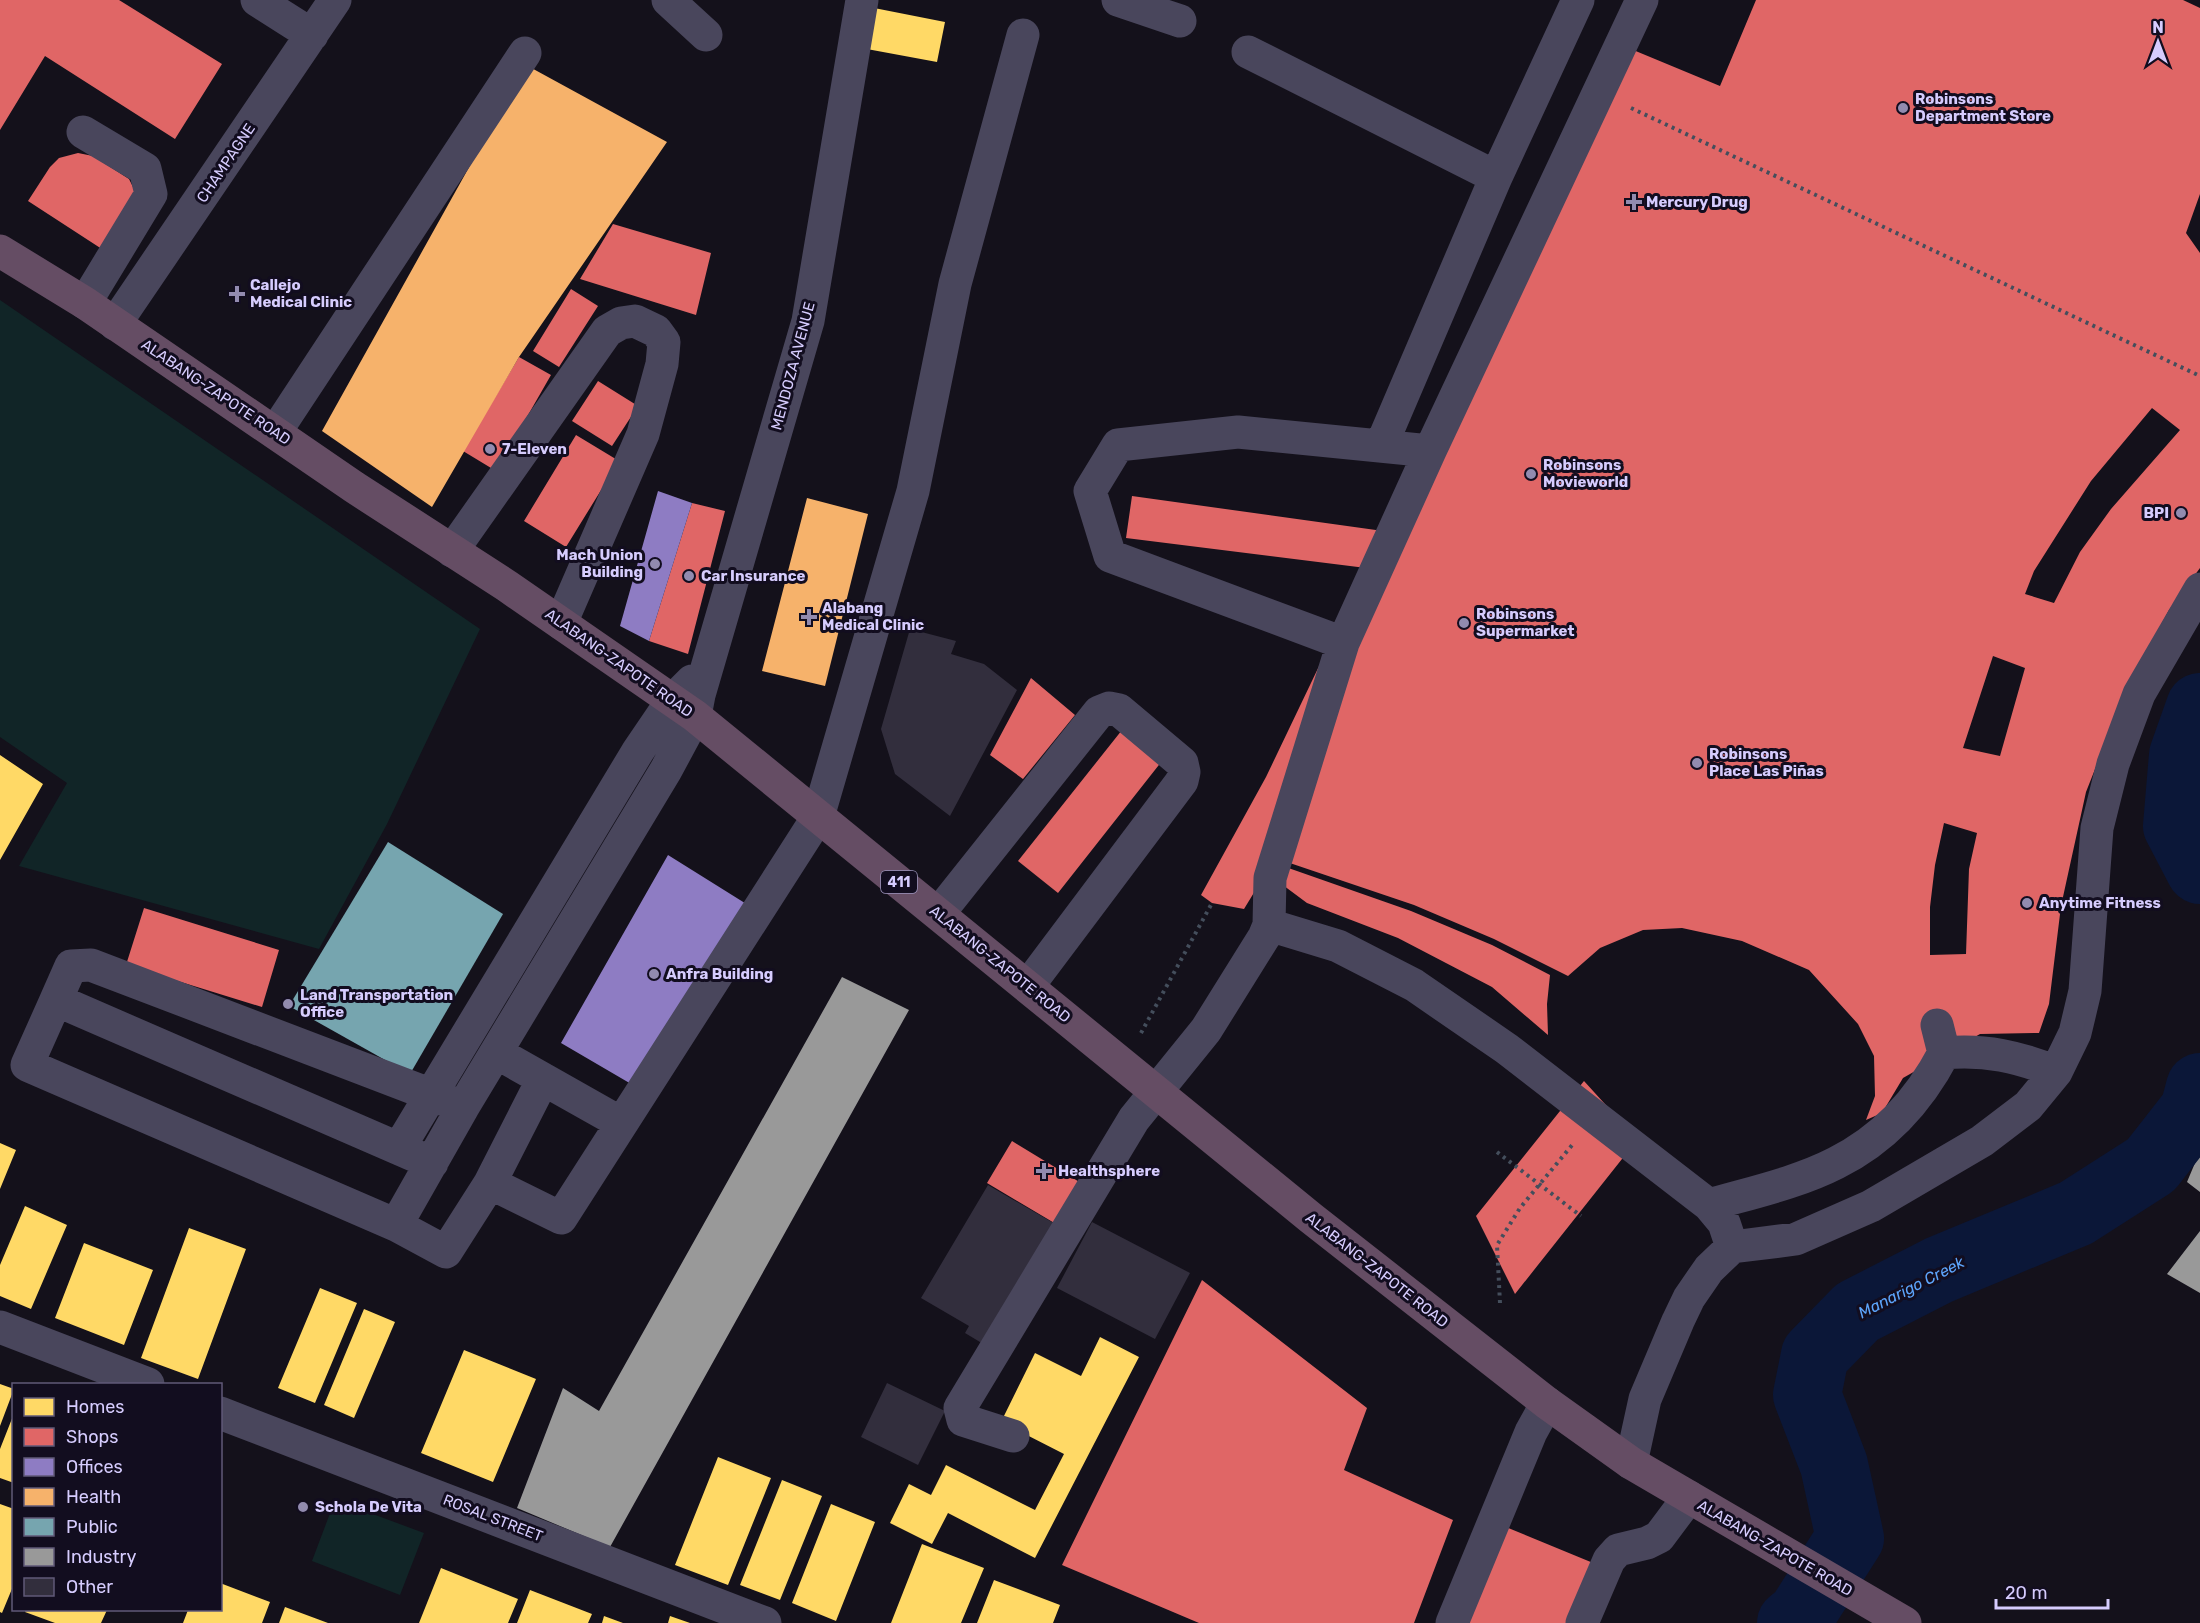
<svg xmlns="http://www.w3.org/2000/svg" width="2200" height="1623" viewBox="0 0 2200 1623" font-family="Rubik,sans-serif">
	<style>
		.green { fill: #112527 }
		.homes { fill: #ffd966 }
		.shops { fill: #e06666; fill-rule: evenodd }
		.offices { fill: #8e7cc3 }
		.health { fill: #f6b26b }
		.public { fill: #76a5af }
		.industry { fill: #999 }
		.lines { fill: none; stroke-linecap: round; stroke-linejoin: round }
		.river { stroke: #0b1738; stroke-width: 68 }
		.building { fill: #322e3d }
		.path { stroke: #444e5c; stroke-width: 4; stroke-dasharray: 3 4.5; stroke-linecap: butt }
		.minor { stroke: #49465c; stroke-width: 33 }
		.highway { stroke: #654d64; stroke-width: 33 }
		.poi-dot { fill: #928baf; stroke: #120d1f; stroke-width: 2 }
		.labels { text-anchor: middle; stroke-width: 6; stroke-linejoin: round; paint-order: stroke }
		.shield { fill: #120d1f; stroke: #9b93bb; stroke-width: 1.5 }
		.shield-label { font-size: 14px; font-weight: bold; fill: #d6ccfe }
		.poi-label { font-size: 15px; font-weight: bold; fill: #d6ccfe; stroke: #120d1f; text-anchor: start }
		.street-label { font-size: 15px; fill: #d6ccfe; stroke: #120d1f }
		.water-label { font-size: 16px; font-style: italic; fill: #5da4fb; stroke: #120d1f }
	</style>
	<rect width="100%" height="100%" fill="#14111b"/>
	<path class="green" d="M0,300l480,329 -93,195 -68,125 -300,-83 48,-83 -67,-46z
		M335,1500l89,33 -24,62 -88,-34z"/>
	<path class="homes" d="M864,6l81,16 -8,40 -81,-15z
		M0,755l43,29 -43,76z
		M0,1143l16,7 -16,39z
		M25,1206l42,19 -36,84 -31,-13v-31z
		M189,1228l57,21 -48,130 -57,-21z
		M84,1243l69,27 -29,75 -69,-27z
		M320,1288l37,15 -42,100 -37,-15z
		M364,1309l31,13 -41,96 -30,-13z
		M1100,1337l39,20 -104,201 -87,-45 -16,31 -42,-21 19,-39 22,11 15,-30 89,45 29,-56 -63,-32 34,-69 46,23z
		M464,1350l72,29 -43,103 -72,-29z
		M0,1384l14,5 -14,37z
		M13,1416h1v67l-14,-5v-29z
		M718,1457l53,21 -43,107 -53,-20z
		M782,1480l40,16 -42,104 -40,-15z
		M0,1504l14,5v75l-12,29 -2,-1z
		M831,1504l44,18 -39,99 -44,-18z
		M922,1544l62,24 -23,55h-70z
		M441,1568l77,31 -10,24h-89z
		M994,1580l66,25 -7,18h-76z
		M220,1583l50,19 -8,21h-79l5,-13h32z
		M530,1590l62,24 -4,9h-71z
		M285,1607l43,16h-49z
		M26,1610h81l-6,13h-46l-30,-11z
		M604,1616l19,7h-21z
		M670,1616l20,7h-22z"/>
	<path class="shops" d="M0,0h119l103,64 -47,75 -130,-83 -45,74z
		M1756,0h427l17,8v186l-14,39 14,20v315l-31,42 -42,78 -41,104 -25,114 -12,98 -10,29 -59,1 -77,44 -21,35 -16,7 9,-24 -1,-40 -16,-32 -49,-54 -67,-29 -60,-13 -39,2 -43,18 -32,28 -74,-37 -80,-34 -139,-47 -31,51 -32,-6 -11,-8 65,-118 100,-209 -240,-30 6,-42 251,35 243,-484 94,39zM2152,408l28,22 -69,79 -31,43 -26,51 -29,-9 9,-23 57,-90zM1993,656l32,12 -25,88 -37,-8zM1944,823l33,10 -8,36 -3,85 -36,1v-48l5,-42z
		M78,153l15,3 36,23 7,14 -28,60 -80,-52 22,-34 9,-9z
		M613,224l98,29 -15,62 -116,-36z
		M571,289l27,17 -39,61 -26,-16z
		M519,357l32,18 -55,96 -33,-20z
		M598,381l40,25 -26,40 -40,-25z
		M576,435l43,26 -53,86 -42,-26z
		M692,503l33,8 -37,143 -39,-13z
		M1031,678l44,37 -52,64 -33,-24z
		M1122,730l40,31 -104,132 -40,-32z
		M1277,864l134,47 81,34 58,30 -3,29 1,31 -56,-48 -94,-49 -91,-35 -35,-26z
		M144,908l135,42 -17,57 -136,-42z
		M1584,1081l40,44 17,10 -126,159 -39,-78z
		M1012,1141l69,42 -25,41 -69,-41z
		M1202,1280l165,128 -23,62 109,50 -39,103h-215l-137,-58z
		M1501,1525l97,40 -28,58h-109z"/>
	<path class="offices" d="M658,491l34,12 -43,138 -29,-15z
		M668,855l80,50 -110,183 -77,-45z"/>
	<path class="health" d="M526,65l141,77 -148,215 -87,150 -110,-76z
		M807,498l61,16 -43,172 -63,-15z"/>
	<path class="public" d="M388,842l115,72 -93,160 -121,-68z"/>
	<path class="industry" d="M842,977l67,33 -299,537 -93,-39 46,-120 36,23z
		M2200,1151v41l-13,-10z
		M2200,1231v62l-33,-19z"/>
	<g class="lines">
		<path class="river" d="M2200,707l-17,48 -6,71 23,44
			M1791,1623l10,-8 49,-77 -16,-73 -27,-70 8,-40 42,-43 82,-42 137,-57 75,-48 43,-55 6,-23"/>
	</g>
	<path class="building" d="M910,629l46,12 -5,13 33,10 33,26 -67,126 -55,-42 -14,-45z
		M988,1185l69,40 -72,120 -20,-12 4,-7 -48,-28z
		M1092,1222l98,51 -35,66 -98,-51z
		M887,1383l58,28 -27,54 -57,-28z"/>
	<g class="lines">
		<path class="path" d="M1631,108l569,268
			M1141,1033l71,-130
			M1497,1152l84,64
			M1500,1303l-3,-58 23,-37 53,-64"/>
		<path class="minor" d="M257,0l55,35
			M668,0l38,35
			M1118,0l62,21
			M1248,52l248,125
			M83,132l62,37 6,25 -66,109
			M115,324l220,-324
			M276,431l249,-378
			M1381,446l115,-269 82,-177
			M452,551l155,-220 14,-8 14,-2 21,10 8,11 -2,22 -19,70 -82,189
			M1343,643l-233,-87 -20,-65 28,-46 120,-13 192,19
			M939,913l160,-201 10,-4 10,2 63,53 2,9 -2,9 -154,205
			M1269,925l69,21 76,39 93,64 202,156 15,18 8,24
			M56,1000l15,-34 20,-1 359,137
			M497,1053l124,70
			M1944,1053c41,-4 75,4 112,19
			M399,1148l239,-397 34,-50 20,-20
			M432,1163l-376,-163 -29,65 369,160 50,27 44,-69 71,35 257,-401 95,-326 42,-207 68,-249
			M490,1183l53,-104
			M1709,1205c41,-12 88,-22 127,-42 48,-24 84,-64 108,-110l-7,-28
			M396,1225l67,-118 203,-337 29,-54 4,-21 109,-374 54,-321
			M0,1327l148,57
			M220,1413l545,210
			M1013,1436l-50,-16 -3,-12 174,-289 72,-89 58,-93 5,-12 1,-47 73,-235 87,-192 212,-451
			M1631,1463l14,-64 33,-78 11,-23 20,-29 23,-22 64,-8 75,-33 111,-65 46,-35 28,-34 19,-39 10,-42 12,-163 16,-64 26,-70 61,-105
			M1452,1623l79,-191 16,-29
			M1582,1623l27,-63 9,-10 29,-7 12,-6 30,-40"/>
		<path class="highway" d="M0,251l85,52 269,184 153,99 188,130 616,502 236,185 84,60 274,160"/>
	</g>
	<g class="poi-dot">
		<circle cx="1903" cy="108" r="6"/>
		<path d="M1631 193h6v6h6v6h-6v6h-6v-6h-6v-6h6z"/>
		<path d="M234 285h6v6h6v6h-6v6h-6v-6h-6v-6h6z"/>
		<circle cx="490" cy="449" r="6"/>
		<circle cx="1531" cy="474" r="6"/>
		<circle cx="2181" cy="513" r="6"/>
		<circle cx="655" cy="564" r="6"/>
		<circle cx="689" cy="576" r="6"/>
		<path d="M806 608h6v6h6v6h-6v6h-6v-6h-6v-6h6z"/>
		<circle cx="1464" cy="623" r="6"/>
		<circle cx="1697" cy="763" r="6"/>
		<circle cx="2027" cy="903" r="6"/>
		<circle cx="654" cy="974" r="6"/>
		<circle cx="288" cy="1004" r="6"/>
		<path d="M1041 1162h6v6h6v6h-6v6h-6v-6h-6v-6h6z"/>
		<circle cx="303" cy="1507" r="6"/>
	</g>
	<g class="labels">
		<rect class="shield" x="881" y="871" width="36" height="22" rx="4.5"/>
		<g class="shield-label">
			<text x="899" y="887">411</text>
		</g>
		<g class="poi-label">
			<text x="1915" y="104">Robinsons<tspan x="1915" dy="17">Department Store</tspan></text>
			<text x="1646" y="207">Mercury Drug</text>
			<text x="250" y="290">Callejo<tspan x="250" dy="17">Medical Clinic</tspan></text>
			<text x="502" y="454">7-Eleven</text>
			<text x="1543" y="470">Robinsons<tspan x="1543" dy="17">Movieworld</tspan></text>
			<text x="2169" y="518" text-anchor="end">BPI</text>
			<text x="643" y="560" text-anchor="end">Mach Union<tspan x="643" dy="17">Building</tspan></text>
			<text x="701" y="581">Car Insurance</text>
			<text x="822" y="613">Alabang<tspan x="822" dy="17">Medical Clinic</tspan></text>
			<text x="1476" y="619">Robinsons<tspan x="1476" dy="17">Supermarket</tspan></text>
			<text x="1709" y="759">Robinsons<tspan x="1709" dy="17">Place Las Piñas</tspan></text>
			<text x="2039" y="908">Anytime Fitness</text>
			<text x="666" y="979">Anfra Building</text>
			<text x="300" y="1000">Land Transportation<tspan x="300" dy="17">Office</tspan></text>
			<text x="1058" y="1176">Healthsphere</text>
			<text x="315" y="1512">Schola De Vita</text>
		</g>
		<g class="street-label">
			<text transform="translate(226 163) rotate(-56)" y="5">CHAMPAGNE</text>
			<text transform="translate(793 366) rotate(-75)" y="5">MENDOZA AVENUE</text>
			<text transform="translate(216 392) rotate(34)" y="5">ALABANG-ZAPOTE ROAD</text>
			<text transform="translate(619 663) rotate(35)" y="5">ALABANG-ZAPOTE ROAD</text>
			<text transform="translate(1000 964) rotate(39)" y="5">ALABANG-ZAPOTE ROAD</text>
			<text transform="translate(1377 1270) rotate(38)" y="5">ALABANG-ZAPOTE ROAD</text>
			<text transform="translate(493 1518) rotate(21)" y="5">ROSAL STREET</text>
			<text transform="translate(1775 1548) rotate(30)" y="5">ALABANG-ZAPOTE ROAD</text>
		</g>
		<g class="water-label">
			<text transform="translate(1911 1287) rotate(-27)" y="6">Manarigo Creek</text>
		</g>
	</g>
	<rect x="12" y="1383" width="210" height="228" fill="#120d1f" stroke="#605978" stroke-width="1.5"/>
	<rect x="24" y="1398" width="30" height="18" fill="#ffd966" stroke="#605978" stroke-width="1.5"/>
	<text x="66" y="1413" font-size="18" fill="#d6ccfe">Homes</text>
	<rect x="24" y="1428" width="30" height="18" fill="#e06666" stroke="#605978" stroke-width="1.5"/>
	<text x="66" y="1443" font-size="18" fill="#d6ccfe">Shops</text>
	<rect x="24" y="1458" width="30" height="18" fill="#8e7cc3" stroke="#605978" stroke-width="1.5"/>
	<text x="66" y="1473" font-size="18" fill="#d6ccfe">Offices</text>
	<rect x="24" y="1488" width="30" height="18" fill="#f6b26b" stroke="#605978" stroke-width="1.5"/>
	<text x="66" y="1503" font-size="18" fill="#d6ccfe">Health</text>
	<rect x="24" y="1518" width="30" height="18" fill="#76a5af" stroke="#605978" stroke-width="1.5"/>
	<text x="66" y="1533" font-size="18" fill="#d6ccfe">Public</text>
	<rect x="24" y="1548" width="30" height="18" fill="#999999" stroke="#605978" stroke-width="1.5"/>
	<text x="66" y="1563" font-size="18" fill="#d6ccfe">Industry</text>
	<rect x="24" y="1578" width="30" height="18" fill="#322e3d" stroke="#605978" stroke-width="1.5"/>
	<text x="66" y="1593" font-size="18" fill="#d6ccfe">Other</text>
	<g transform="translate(2158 42)" stroke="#120d1f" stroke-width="4.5" paint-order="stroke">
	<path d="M0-4.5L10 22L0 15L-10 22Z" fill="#d6ccfe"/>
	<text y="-9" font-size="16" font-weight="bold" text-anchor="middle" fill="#d6ccfe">N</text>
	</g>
	<path d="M1996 1599v9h112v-9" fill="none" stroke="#d6ccfe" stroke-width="3"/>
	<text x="2005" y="1599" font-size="18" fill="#d6ccfe" stroke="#120d1f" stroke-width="4.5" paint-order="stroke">20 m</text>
</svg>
